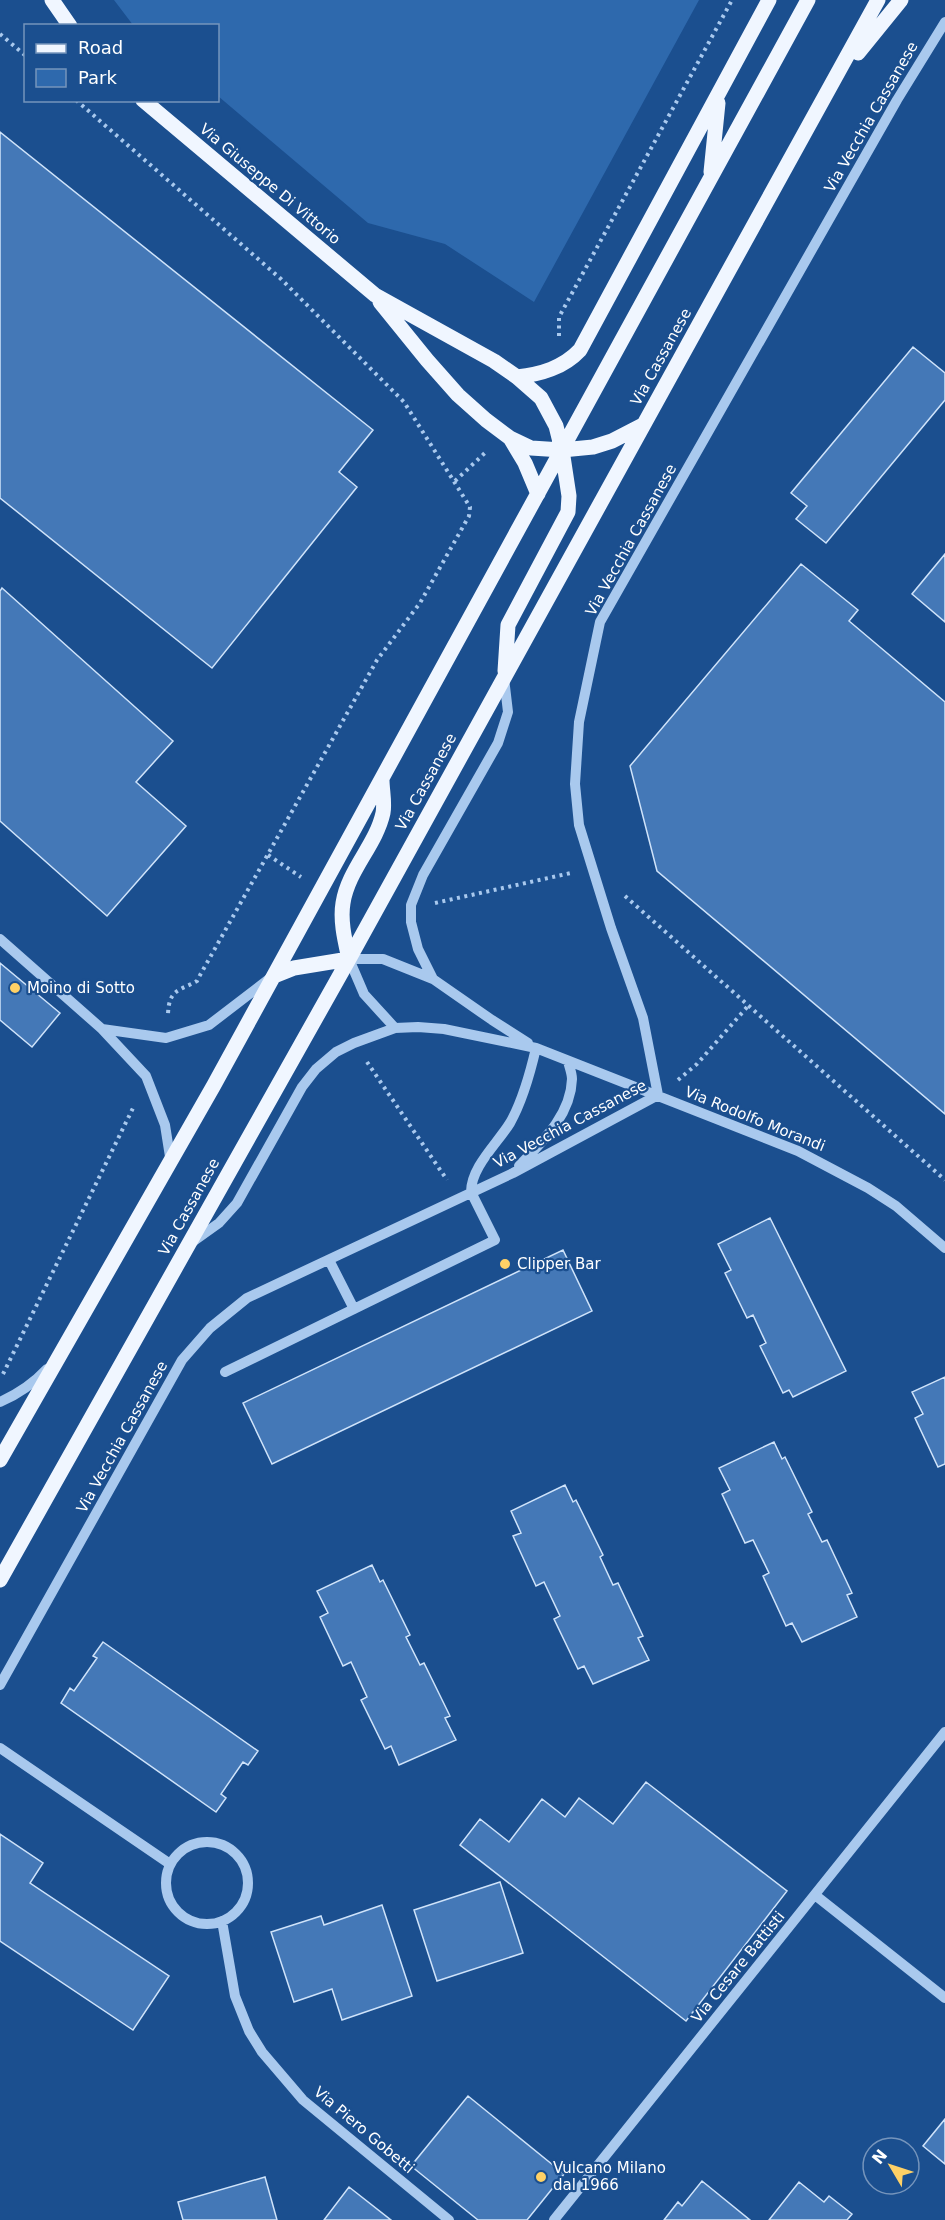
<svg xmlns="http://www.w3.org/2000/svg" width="945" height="2220" viewBox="0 0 945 2220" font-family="'DejaVu Sans',sans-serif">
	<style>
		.green { fill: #2e69ad }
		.building { fill: #4478b7; stroke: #cfe3fa; stroke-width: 1.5 }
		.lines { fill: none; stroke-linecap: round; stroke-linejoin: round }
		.path { stroke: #a9c9ee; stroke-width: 4; stroke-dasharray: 3 4.5; stroke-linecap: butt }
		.minor { stroke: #a9c9ee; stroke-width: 10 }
		.major { stroke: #f0f6ff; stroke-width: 15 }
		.poi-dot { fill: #ffd166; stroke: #1b4f8f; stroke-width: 2 }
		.labels { text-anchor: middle; stroke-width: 4.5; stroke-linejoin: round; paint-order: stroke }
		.street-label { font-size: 15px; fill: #fff; stroke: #1b4f8f }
		.poi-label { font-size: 15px; fill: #fff; stroke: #1b4f8f; text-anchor: start }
	</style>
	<rect width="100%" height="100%" fill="#1b4f8f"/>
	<path class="green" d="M114,0h585l-165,302 -89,-58 -77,-21 -150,-127v-70l-85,-1z"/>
	<path class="building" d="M0,132l373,298 -34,42 18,15 -145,181 -212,-170z
		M913,347l32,26v27l-119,143 -30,-24 11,-13 -16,-13z
		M945,554v68l-33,-28z
		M801,564l57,46 -9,11 96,81v412l-288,-243 -27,-105z
		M2,588l171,153 -37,41 50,44 -79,90 -107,-95v-230z
		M0,963l60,50 -28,34 -32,-27z
		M0,963l60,50 -28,34 -32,-27z
		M770,1218l76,153 -53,26 -4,-7 -6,3 -23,-47 6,-3 -13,-28 -6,3 -22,-45 6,-3 -13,-26z
		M563,1250l29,61 -320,153 -29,-61z
		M945,1377v87l-7,3 -23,-49 8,-4 -11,-22z
		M774,1442l8,17 3,-2 27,55 -4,2 14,28 5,-2 25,53 -5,2 10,22 -55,25 -10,-19 -6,3 -23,-50 6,-3 -16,-33 -8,3 -23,-49 8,-4 -11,-22z
		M565,1485l8,17 3,-2 27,55 -3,2 13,28 5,-2 25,53 -5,2 11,22 -56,24 -9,-18 -6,3 -24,-50 6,-3 -16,-34 -8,4 -23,-50 8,-3 -10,-22z
		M372,1565l8,17 3,-2 27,55 -4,2 14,28 4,-2 26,53 -5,2 11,22 -57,25 -8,-19 -6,3 -24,-49 6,-3 -16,-35 -8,4 -23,-49 8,-4 -11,-22z
		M103,1642l155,109 -10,14 -5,-3 -22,32 5,4 -10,14 -155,-109 9,-15 4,3 23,-33 -4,-2z
		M646,1782l141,109 -101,130 -226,-176 20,-26 29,23 33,-43 23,18 14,-19 34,26z
		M0,1834l43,29 -13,20 139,93 -36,54 -133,-89z
		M500,1882l23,71 -86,28 -23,-71z
		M382,1905l30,91 -70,24 -10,-31 -38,13 -23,-70 50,-16 3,9z
		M468,2096l96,78 -37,46h-49l-67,-54z
		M945,2119v45l-22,-18z
		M265,2177l12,43h-94l-5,-18z
		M702,2181l48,39h-86l14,-18 4,4z
		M799,2182l25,20 5,-6 23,18 -5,6h-78z
		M349,2187l42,33h-67z"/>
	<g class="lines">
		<path class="path" d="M0,34l26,22
			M76,100l205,179 123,123 66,105 -1,9 -49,87 -43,57 -178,317 -2,4c-18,10 -28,8 -29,33
			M559,336v-19l173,-317
			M455,481l32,-30
			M268,855l33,22
			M625,896l320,284
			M435,903l136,-30
			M367,1062l80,118
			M678,1080l19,-16 51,-58
			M3,1374l131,-268"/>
		<path class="minor" d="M0,939l102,90 44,47 19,49 6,38
			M433,979l-15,-30 -7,-27v-17l12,-30 75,-132 10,-31 -4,-34
			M395,1028l-31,-34 -15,-35h34l50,20 59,41 36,23
			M102,1029l64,9 43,-13 60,-46
			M658,1095l-15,-77 -32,-90 -32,-103 -4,-41 4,-62 21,-100 297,-522 48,-78
			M519,1166c23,-24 52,-51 53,-87 0,-6 -3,-13 -4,-18
			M191,1243l28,-20 18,-20 65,-116 14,-18 20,-17 18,-9 41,-15 23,-1 26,2 92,19 262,103 70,37 28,18 49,42
			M329,1260l25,49
			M225,1372l270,-132 -24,-48c0,-25 26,-48 39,-69 13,-23 20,-49 26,-75
			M0,1402c18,-8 34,-19 47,-33
			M0,1685l182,-325 28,-32 37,-30 266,-125 145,-78
			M0,1748l170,116
			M166 1883a41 41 0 1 1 82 0a41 41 0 1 1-82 0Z
			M815,1895l130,103
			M222,1921l13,75 14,35 13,21 41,48 146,120
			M554,2220l391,-488"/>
		<path class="major" d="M52,0l18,26
			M858,53l43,-53
			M143,100l232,195 119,66 23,16 24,21 15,28 6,24 7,46 -1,16 -60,113 -3,46
			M711,172l7,-69
			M380,302l47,58 31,35 28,25 24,18 15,25 13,31
			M517,377c24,-3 46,-9 63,-27l189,-350
			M510,438l21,10 31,2 31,-3 19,-6 31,-16
			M349,959c-4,-18 -9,-38 -6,-56 5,-33 33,-58 40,-90 2,-10 -1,-23 -1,-33
			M274,976l20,-8 55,-9
			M0,1460l214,-375 594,-1085
			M0,1580l349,-621 529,-959"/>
	</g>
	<g class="poi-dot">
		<circle cx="15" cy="988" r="6"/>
		<circle cx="505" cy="1264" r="6"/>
		<circle cx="541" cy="2177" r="6"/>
	</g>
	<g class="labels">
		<g class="street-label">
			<text transform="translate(871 117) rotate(-60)" y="5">Via Vecchia Cassanese</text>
			<text transform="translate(270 184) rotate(40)" y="5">Via Giuseppe Di Vittorio</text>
			<text transform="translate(661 357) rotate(-61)" y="5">Via Cassanese</text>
			<text transform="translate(631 540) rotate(-61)" y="5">Via Vecchia Cassanese</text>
			<text transform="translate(426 782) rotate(-61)" y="5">Via Cassanese</text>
			<text transform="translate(755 1119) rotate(22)" y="5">Via Rodolfo Morandi</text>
			<text transform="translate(570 1124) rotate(-28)" y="5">Via Vecchia Cassanese</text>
			<text transform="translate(189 1207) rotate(-61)" y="5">Via Cassanese</text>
			<text transform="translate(122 1437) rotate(-61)" y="5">Via Vecchia Cassanese</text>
			<text transform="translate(738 1967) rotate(-51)" y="5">Via Cesare Battisti</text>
			<text transform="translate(364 2130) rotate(40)" y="5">Via Piero Gobetti</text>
		</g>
		<g class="poi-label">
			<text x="27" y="993">Moino di Sotto</text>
			<text x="517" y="1269">Clipper Bar</text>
			<text x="553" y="2173">Vulcano Milano<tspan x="553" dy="17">dal 1966</tspan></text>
		</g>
	</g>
	<rect x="24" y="24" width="195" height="78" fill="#1b4f8f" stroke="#7695bc" stroke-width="1.5"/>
	<rect x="36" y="44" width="30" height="9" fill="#f0f6ff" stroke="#7695bc" stroke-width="1.5"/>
	<text x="78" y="54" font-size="18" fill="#ffffff">Road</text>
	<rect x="36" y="69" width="30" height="18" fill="#2e69ad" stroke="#7695bc" stroke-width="1.5"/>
	<text x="78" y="84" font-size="18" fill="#ffffff">Park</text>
	<g transform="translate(891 2166) rotate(309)"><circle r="28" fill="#1b4f8f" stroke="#7695bc" stroke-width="1.5"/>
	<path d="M0-4.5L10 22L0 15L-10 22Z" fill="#ffd166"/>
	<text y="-9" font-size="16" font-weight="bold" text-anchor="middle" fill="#ffffff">N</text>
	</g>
</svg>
